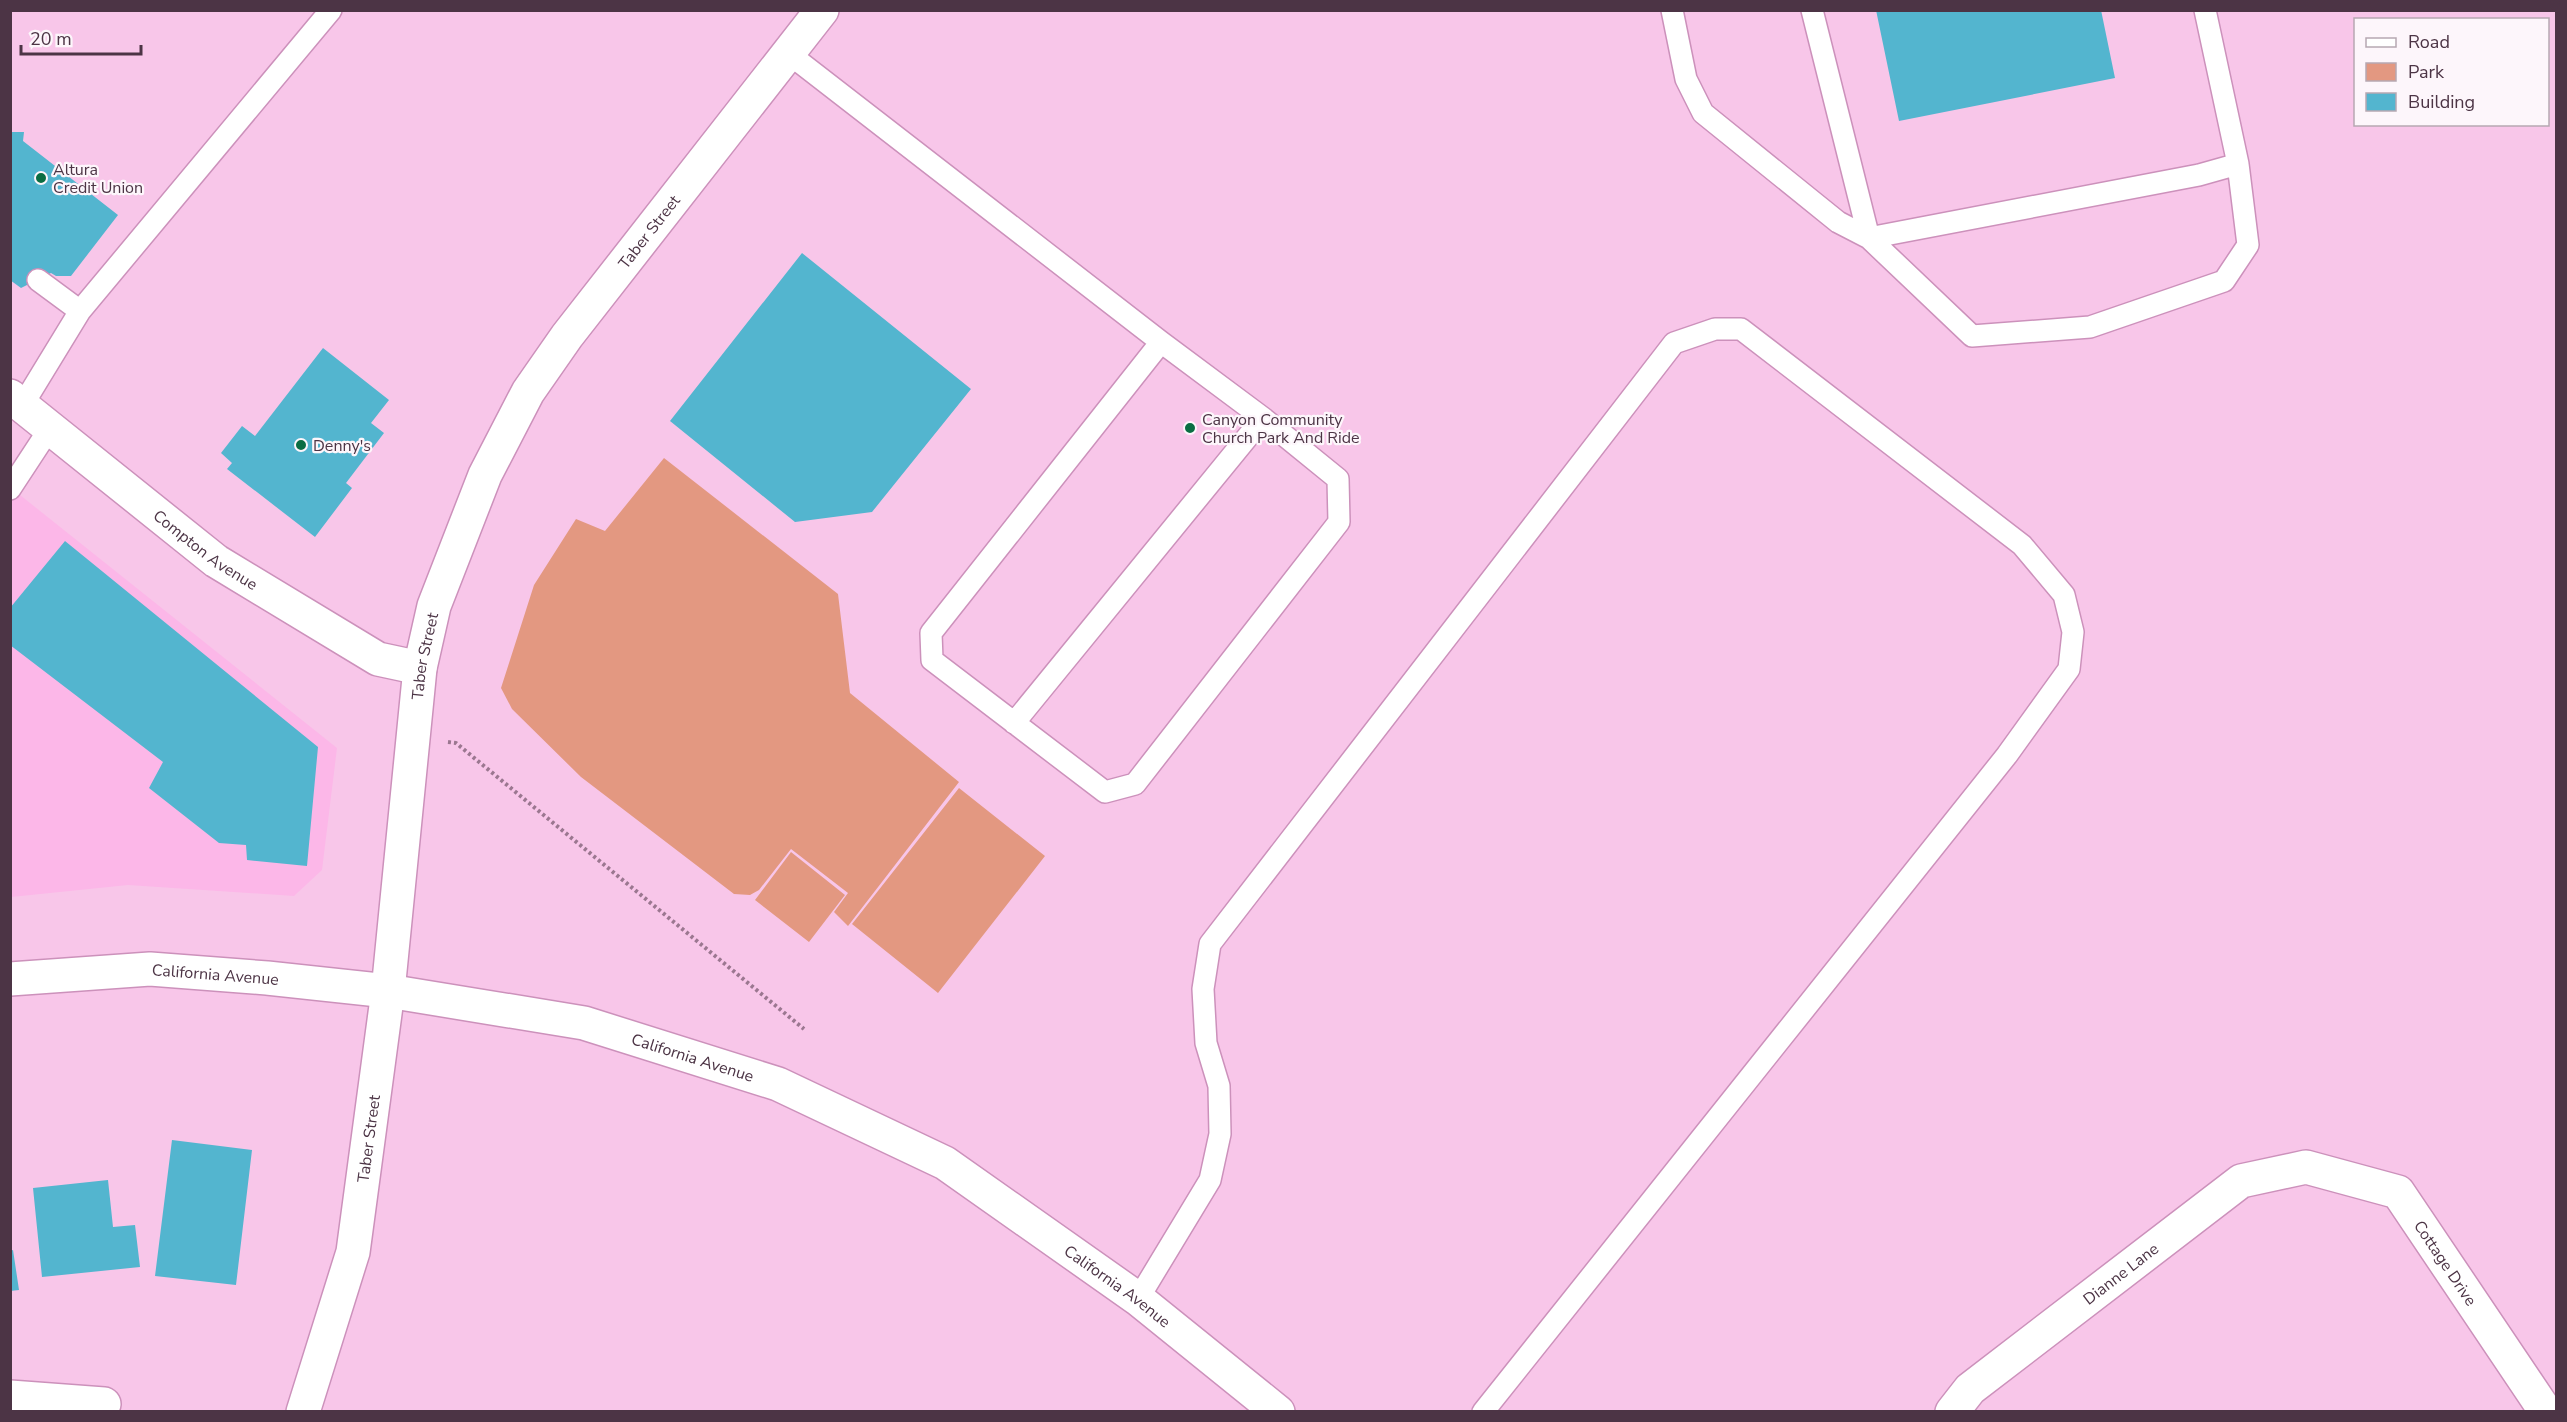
<svg xmlns="http://www.w3.org/2000/svg" width="2567" height="1422" viewBox="0 0 2567 1422" font-family="'Nunito Sans',sans-serif">
	<style>
		.built { fill: #fcb7e8 }
		.green { fill: #e39881 }
		.building { fill: #53b5cf }
		.lines { fill: none; stroke-linecap: round; stroke-linejoin: round }
		.lane-casing { stroke: #cc91bb; stroke-width: 24 }
		.street-casing { stroke: #cc91bb; stroke-width: 36 }
		.secondary-casing { stroke: #cc91bb; stroke-width: 36 }
		.path { stroke: #9b7790; stroke-width: 4; stroke-dasharray: 3 3; stroke-linecap: butt }
		.lane { stroke: #fff; stroke-width: 21 }
		.street { stroke: #fff; stroke-width: 33 }
		.secondary { stroke: #fff; stroke-width: 33 }
		.poi-dot { fill: #0a6d43; stroke: #fdf6fb; stroke-width: 2 }
		.labels { text-anchor: middle; stroke-width: 4.5; stroke-linejoin: round; paint-order: stroke }
		.poi-label { font-size: 16px; fill: #4c3445; stroke: #fdf6fb; text-anchor: start }
		.street-label { font-size: 16px; fill: #4c3445; stroke: #fdf6fb }
	</style>
	<rect width="100%" height="100%" fill="#f8c6e9"/>
	<path class="built" d="M10,487l327,261 -15,122 -28,26 -166,-11 -117,12z"/>
	<path class="green" d="M664,458l174,136 12,99 109,89 -111,144 -14,-14 14,-19 -57,-44 -32,41 -9,5 -16,-1 -153,-117 -69,-68 -11,-21 33,-103 42,-66 29,12z
		M959,788l86,68 -107,137 -86,-69z
		M791,852l54,43 -36,47 -54,-42z"/>
	<path class="building" d="M1876,10h225l14,68 -216,43z
		M10,132h14l-1,9 95,74 -47,61h-15l-5,-3 -30,15 -11,-8z
		M802,253l169,136 -99,123 -77,10 -125,-101z
		M323,348l66,52 -18,23 13,10 -38,50 6,5 -37,49 -88,-68 5,-6 -11,-10 21,-27 13,10z
		M65,541l253,206 -11,119 -60,-6 -1,-15 -27,-2 -70,-55 14,-26 -153,-117v-37z
		M172,1140l80,10 -16,135 -81,-9z
		M108,1180l5,47 22,-2 5,42 -98,10 -9,-89z
		M13,1250l6,40 -9,1v-40z"/>
	<g class="lines">
		<defs>
			<path id="lane" d="M1672,10l14,69 17,34 135,109 31,16 330,-63 39,-11 -33,-154
				M1812,10l57,228 103,98 118,-9 134,-46 24,-36 -10,-81
				M788,53l373,289 102,76 75,61 1,43 -204,262 -30,8 -173,-132 -1,-27 230,-291
				M38,280l42,31
				M22,406l58,-95 251,-301
				M10,489l40,-61
				M1014,723l249,-305
				M1138,1299l72,-119 10,-46 -1,-48 -13,-43 -3,-54 7,-45 464,-601 41,-14h26l281,216 42,50 9,37 -4,37 -62,86 -524,657"/>
			<g id="street">
				<path id="s1" d="M10,396l206,165 162,98 42,9"/>
				<path d="M10,1397l94,7"/>
				<path id="s2" d="M1952,1412l18,-23 271,-208 65,-14 92,25 148,220"/>
			</g>
			<g id="secondary">
				<path id="s3" d="M10,979l140,-10 117,9 121,13 196,32 194,61 167,79 193,136 140,113"/>
				<path id="s4" d="M303,1412l50,-160 35,-261 32,-323 14,-62 51,-131 43,-83 39,-56 255,-326"/>
			</g>
		</defs>
		<use href="#lane" class="lane-casing"/>
		<use href="#street" class="street-casing"/>
		<use href="#secondary" class="secondary-casing"/>
		<path class="path" d="M448,742l8,1 348,286"/>
		<use href="#lane" class="lane"/>
		<use href="#street" class="street"/>
		<use href="#secondary" class="secondary"/>
	</g>
	<g class="poi-dot">
		<circle cx="41" cy="178" r="6"/>
		<circle cx="1190" cy="428" r="6"/>
		<circle cx="301" cy="445" r="6"/>
	</g>
	<g class="labels">
		<g class="poi-label">
			<text x="53" y="175">Altura<tspan x="53" dy="18">Credit Union</tspan></text>
			<text x="1202" y="425">Canyon Community<tspan x="1202" dy="18">Church Park And Ride</tspan></text>
			<text x="313" y="451">Denny's</text>
		</g>
		<g class="street-label">
			<text dy="6" stroke="none"><textPath href="#s4" startOffset="1254">Taber Street</textPath></text>
			<text dy="6" stroke="none"><textPath href="#s1" startOffset="249">Compton Avenue</textPath></text>
			<text dy="6" stroke="none"><textPath href="#s4" startOffset="768">Taber Street</textPath></text>
			<text dy="6" stroke="none"><textPath href="#s3" startOffset="206">California Avenue</textPath></text>
			<text dy="6" stroke="none"><textPath href="#s3" startOffset="692">California Avenue</textPath></text>
			<text dy="6" stroke="none"><textPath href="#s4" startOffset="282">Taber Street</textPath></text>
			<text dy="6" stroke="none"><textPath href="#s2" startOffset="618">Cottage Drive</textPath></text>
			<text dy="6" stroke="none"><textPath href="#s2" startOffset="219">Dianne Lane</textPath></text>
			<text dy="6" stroke="none"><textPath href="#s3" startOffset="1178">California Avenue</textPath></text>
		</g>
	</g>
	<rect width="2567" height="1422" fill="none" stroke="#4c3445" stroke-width="24"/>
	<rect x="2354" y="18" width="195" height="108" fill="#fdf6fb" stroke="#b6a8b2" stroke-width="1.5"/>
	<rect x="2366" y="38" width="30" height="9" fill="#ffffff" stroke="#b6a8b2" stroke-width="1.5"/>
	<text x="2408" y="48" font-size="18" fill="#4c3445">Road</text>
	<rect x="2366" y="63" width="30" height="18" fill="#e39881" stroke="#b6a8b2" stroke-width="1.5"/>
	<text x="2408" y="78" font-size="18" fill="#4c3445">Park</text>
	<rect x="2366" y="93" width="30" height="18" fill="#53b5cf" stroke="#b6a8b2" stroke-width="1.5"/>
	<text x="2408" y="108" font-size="18" fill="#4c3445">Building</text>
	<path d="M21 45v9h120v-9" fill="none" stroke="#4c3445" stroke-width="3"/>
	<text x="30" y="45" font-size="18" fill="#4c3445" stroke="#fdf6fb" stroke-width="4.5" paint-order="stroke">20 m</text>
</svg>
